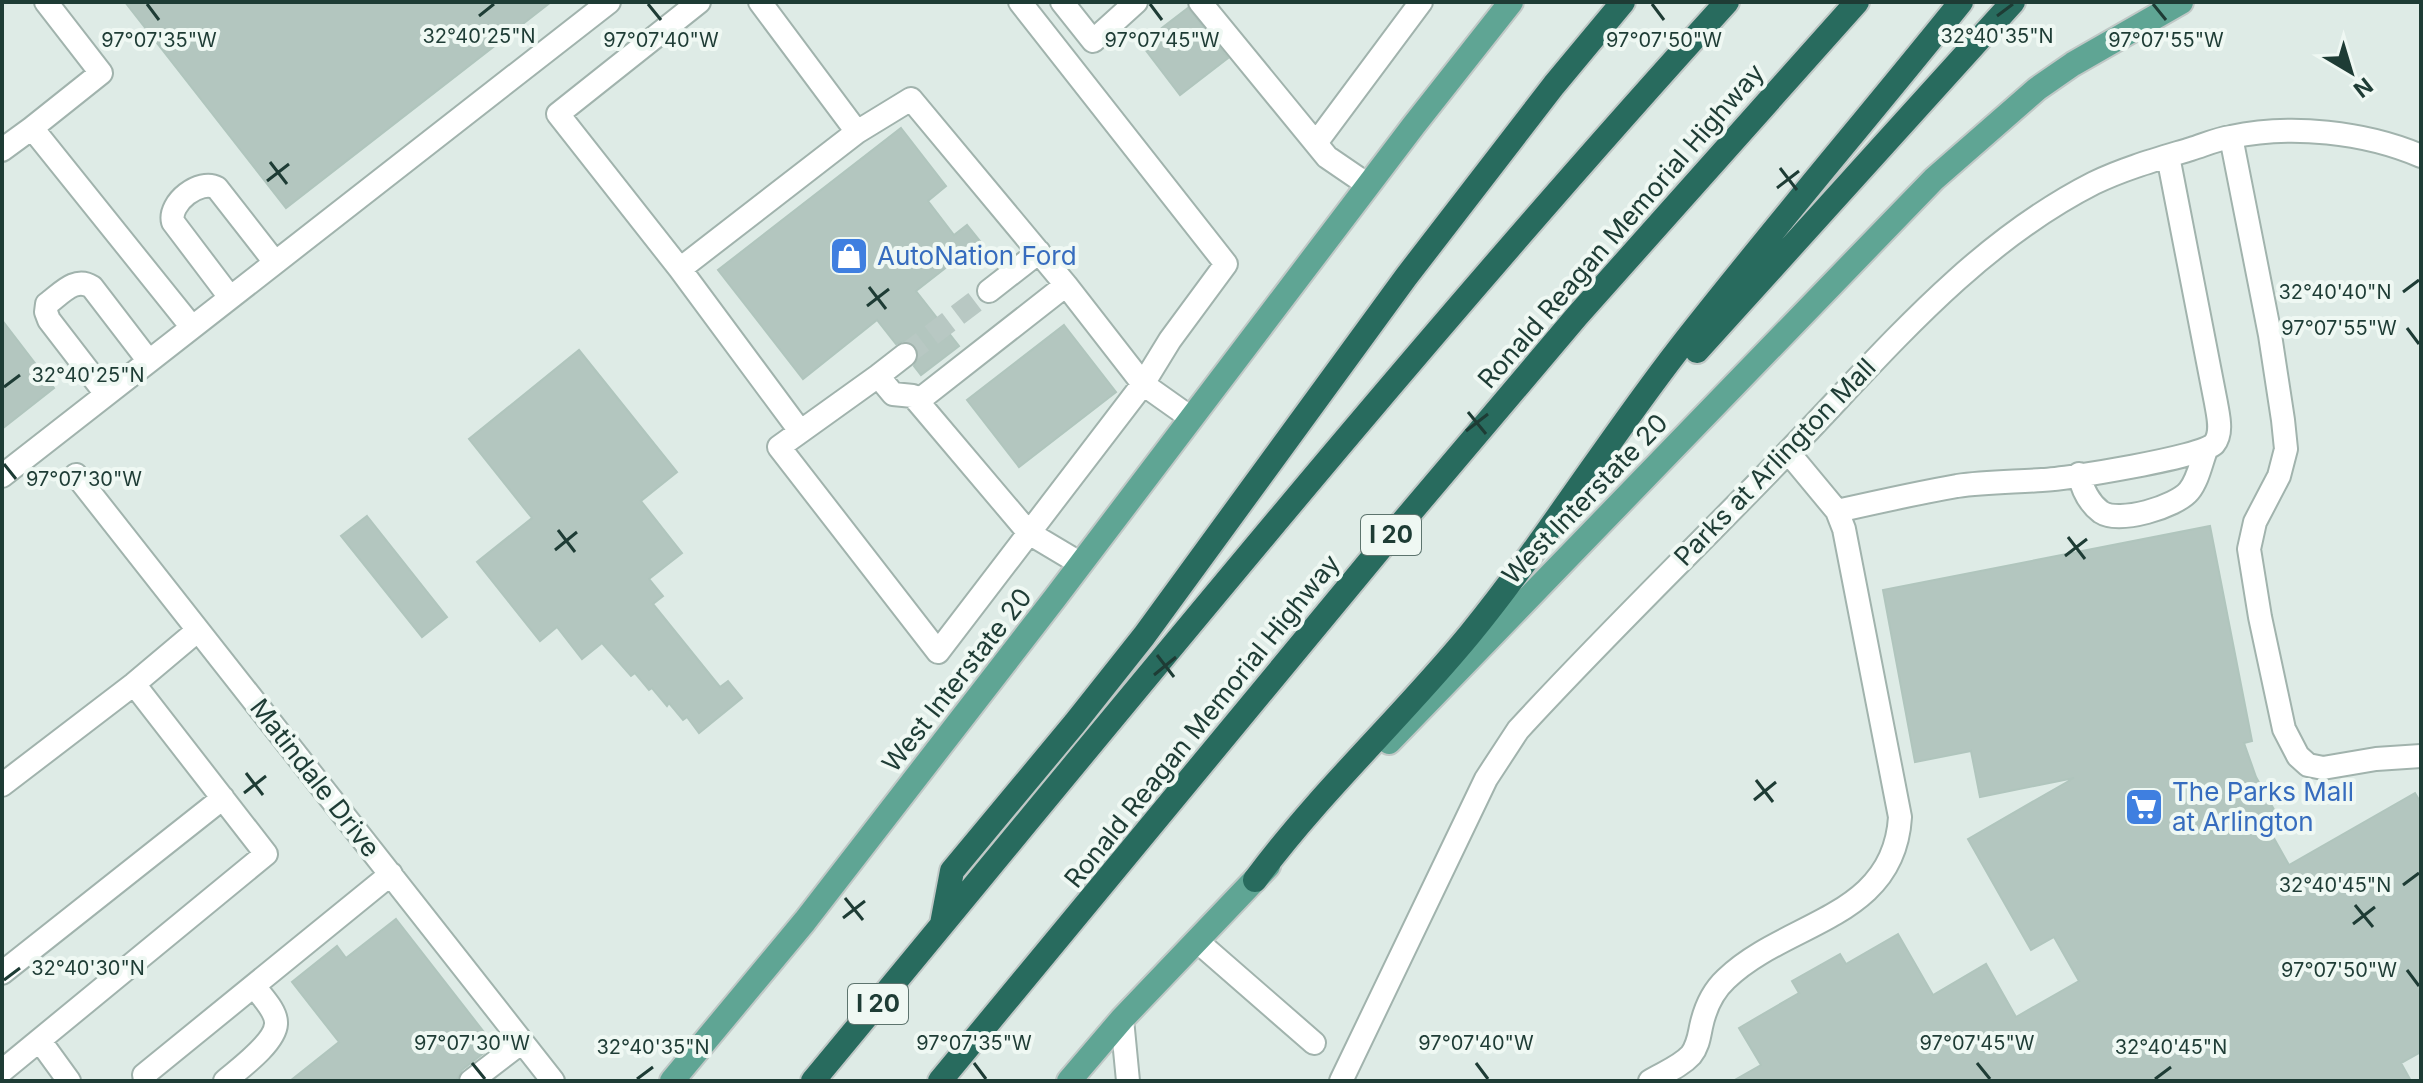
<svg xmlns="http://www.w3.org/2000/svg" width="2423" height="1083" viewBox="0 0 2423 1083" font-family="Inter,sans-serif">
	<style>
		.building { fill: #b3c6bf; stroke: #b0c5bd; stroke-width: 2 }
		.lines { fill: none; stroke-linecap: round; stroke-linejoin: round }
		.minor-tunnel { stroke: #b8c8c3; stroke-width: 22; stroke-dasharray: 22 11; stroke-linecap: butt }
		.minor-casing { stroke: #a1b3ad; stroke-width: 26 }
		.major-casing { stroke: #c0c8c6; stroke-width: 28 }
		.highway-casing { stroke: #c0c8c6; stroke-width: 28 }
		.minor { stroke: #fff; stroke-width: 22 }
		.major { stroke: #5fa594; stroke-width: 24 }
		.highway { stroke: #286b5e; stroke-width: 24 }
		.ticks { fill: none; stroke: #1e3c35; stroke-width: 3 }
		.labels { text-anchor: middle; stroke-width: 8; stroke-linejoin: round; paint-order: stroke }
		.shield { fill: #eff8f3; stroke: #5d746e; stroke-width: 2 }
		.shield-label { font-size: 24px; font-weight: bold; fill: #1e3c35 }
		.street-label { font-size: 26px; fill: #1e3c35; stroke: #eff8f3 }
		.shop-label { font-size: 26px; fill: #366cbe; stroke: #eff8f3; text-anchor: start }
		.ticks-label { font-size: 20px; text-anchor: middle; fill: #1e3c35; stroke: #eff8f3; stroke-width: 8; stroke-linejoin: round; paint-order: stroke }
	</style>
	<rect width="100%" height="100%" fill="#deebe6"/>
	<path class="building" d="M125,2h426l-265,206z
		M1188,8l40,50 -48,37 -39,-51z
		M901,128l45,58 -18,15 26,34 13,-10 13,16 -64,50 43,55 -38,29 -7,-9 5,-12 -3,-8 -12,-5 -8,3 -19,-24 -74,59 -85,-109z
		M2,320l52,68 -52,41z
		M1064,325l52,67 -97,75 -52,-67z
		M579,350l98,122 -36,29 41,52 -33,26 14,17 -10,8 67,83 8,-6 14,17 -43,35 -12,-16 -4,3 -14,-17 -2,3 -15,-18 -3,2 -14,-17 -4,3 -29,-33 -20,16 -25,-32 -17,14 -63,-79 55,-44 -63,-79z
		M367,516l80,101 -25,20 -81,-101z
		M2210,526l42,215 -8,2 12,34 27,49 -12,7 18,32 126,-72 6,10v249l-20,11 10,18h-678l28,-16 -22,-37 60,-35 -7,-12 48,-27 6,10 52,-30 35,61 53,-31 30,53 63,-36 -25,-44 -23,13 -63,-111 106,-61 -94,19 -9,-46 -56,11 -32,-172z
		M396,919l98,126 -32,25 -6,11h-166l49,-39 -47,-60 45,-36 9,12z"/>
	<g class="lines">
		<path class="minor-tunnel" d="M905,355l84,-64"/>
		<defs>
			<path id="minor" d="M46,2l55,71 -69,55 159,198
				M699,2l-141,112 122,155 120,162
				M760,2l97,130
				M1020,2l206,262 -56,76 -27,44 -205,268 -159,-205 99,-71 15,18 20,2 116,137 52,31
				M1062,2l31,39 43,-39
				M1200,2l127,155 41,28
				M2231,137l39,198 13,85 3,29 -7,27 -24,46 -6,27 11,68 24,112 14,27 10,9 15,3 53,-9 45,-3
				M1316,143l105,-141
				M2,150l30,-22
				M680,269l177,-137 54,-33 155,186 77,99 48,34
				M989,291l50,-39
				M229,296l-56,-74c-5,-19 27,-44 44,-34l57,73
				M878,376l27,-21
				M106,394l-57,-74 -3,-8 1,-8c14,-10 28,-28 45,-17l56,73
				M918,401l148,-116
				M2079,474c3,14 10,29 22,38 18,12 75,-5 88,-21 9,-11 12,-28 17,-41
				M76,475l477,606
				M2,476l607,-474
				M1837,511c40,-9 80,-18 120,-25 28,-4 57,-4 85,-6 24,-1 161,-23 172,-36 9,-11 4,-29 2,-41l-48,-247
				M2,785l132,-101 63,-53
				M1197,941l117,102
				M2,973l221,-175
				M1122,1019l6,62
				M40,1041l29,40
				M2,1071l264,-217 -132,-170
				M144,1075l247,-201
				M225,1081c14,-12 50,-38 51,-57 1,-13 -15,-28 -22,-38
				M471,1081l51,-39
				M1341,1081l145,-302 32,-49c87,-95 180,-184 269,-277 95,-98 183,-207 307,-270 31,-15 64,-24 97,-34 13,-4 26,-10 40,-12 60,-13 134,-5 190,19
				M1650,1081c13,-8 30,-14 41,-26 7,-9 8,-18 10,-28 4,-19 11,-35 25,-48 60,-58 168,-60 174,-162l-56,-288 -7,-18 -49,-59"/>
			<path id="major" d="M1389,742l545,-563 103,-90 36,-25 108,-62
				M672,1081l133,-160 250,-323 359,-473 97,-123
				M1069,1081l53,-62 146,-153"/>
			<path id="highway" d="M1697,351l316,-349
				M1255,880c65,-88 146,-162 215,-246 74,-91 136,-191 208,-284 92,-118 189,-231 283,-348
				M942,924l10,-53 123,-148 69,-87 262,-359 148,-192 69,-83
				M813,1081c301,-363 597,-730 914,-1079
				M940,1081l449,-543 188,-222 280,-314"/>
		</defs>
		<use href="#minor" class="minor-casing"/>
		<use href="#major" class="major-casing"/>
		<use href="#highway" class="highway-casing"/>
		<use href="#minor" class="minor"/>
		<use href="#major" class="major"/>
		<use href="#highway" class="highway"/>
	</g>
	<path class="ticks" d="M147,4l12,16M648,4l13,16M1150,4l12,16M1652,4l12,16M2153,4l13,16M479,16l15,-12M1997,16l16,-12M270,162l17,22M1780,168l17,22M267,181l22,-17M1777,188l22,-17M869,287l17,22M2403,292l16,-12M867,306l22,-17M2407,328l12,16M4,387l16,-12M1468,412l18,22M1466,431l22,-17M4,464l12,15M558,530l17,22M2068,537l17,22M555,550l22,-18M2065,556l22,-17M1157,655l17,22M1154,675l22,-18M246,773l17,22M1756,780l17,22M244,793l22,-17M1754,800l22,-18M2403,885l16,-12M845,898l18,22M2355,905l18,22M843,918l22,-17M2353,924l22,-17M2407,970l12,16M4,980l16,-12M472,1063l13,16M974,1063l12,16M1476,1063l12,16M1977,1063l13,16M637,1079l16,-12M2155,1079l16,-12"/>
	<defs>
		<symbol id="shop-square" viewBox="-11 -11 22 22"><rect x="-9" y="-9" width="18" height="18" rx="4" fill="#3f7fe0" stroke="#eff8f3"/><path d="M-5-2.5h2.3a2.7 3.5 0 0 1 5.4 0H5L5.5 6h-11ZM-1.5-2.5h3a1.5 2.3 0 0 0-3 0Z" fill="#fff"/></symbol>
		<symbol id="supermarket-square" viewBox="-11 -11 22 22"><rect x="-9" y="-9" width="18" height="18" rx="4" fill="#3f7fe0" stroke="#eff8f3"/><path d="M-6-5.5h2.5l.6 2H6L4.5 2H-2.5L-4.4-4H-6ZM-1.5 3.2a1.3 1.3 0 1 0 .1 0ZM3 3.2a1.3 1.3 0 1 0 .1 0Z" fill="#fff"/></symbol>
	</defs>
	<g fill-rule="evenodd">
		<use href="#shop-square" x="827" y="234" width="44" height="44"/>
		<use href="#supermarket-square" x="2122" y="785" width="44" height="44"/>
	</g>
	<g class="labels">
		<g class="shield">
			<rect x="1361" y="515" width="60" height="40" rx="6"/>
			<rect x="848" y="984" width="60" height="40" rx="6"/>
		</g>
		<g class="shield-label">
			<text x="1391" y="543">I 20</text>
			<text x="878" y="1012">I 20</text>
		</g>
		<g class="street-label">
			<text transform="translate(1621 226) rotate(-49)" y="9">Ronald Reagan Memorial Highway</text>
			<text transform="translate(1775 462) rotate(-46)" y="9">Parks at Arlington Mall</text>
			<text transform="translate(1585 499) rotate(-46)" y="9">West Interstate 20</text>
			<text transform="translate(957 680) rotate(-52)" y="9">West Interstate 20</text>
			<text transform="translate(1202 721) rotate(-51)" y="9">Ronald Reagan Memorial Highway</text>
			<text transform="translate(315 778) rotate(52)" y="9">Matindale Drive</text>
		</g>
		<g class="shop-label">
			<text x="877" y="265">AutoNation Ford</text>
			<text x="2172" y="801">The Parks Mall<tspan x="2172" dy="30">at Arlington</tspan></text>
		</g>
	</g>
	<g class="ticks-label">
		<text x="479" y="43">32°40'25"N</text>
		<text x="1997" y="43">32°40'35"N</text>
		<text x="159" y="47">97°07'35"W</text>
		<text x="661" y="47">97°07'40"W</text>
		<text x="1162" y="47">97°07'45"W</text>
		<text x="1664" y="47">97°07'50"W</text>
		<text x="2166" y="47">97°07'55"W</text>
		<text x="2335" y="299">32°40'40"N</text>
		<text x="2339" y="335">97°07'55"W</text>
		<text x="88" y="382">32°40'25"N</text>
		<text x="84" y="486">97°07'30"W</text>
		<text x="2335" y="892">32°40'45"N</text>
		<text x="88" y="975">32°40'30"N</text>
		<text x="2339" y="977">97°07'50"W</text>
		<text x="472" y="1050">97°07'30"W</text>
		<text x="974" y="1050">97°07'35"W</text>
		<text x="1476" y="1050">97°07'40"W</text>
		<text x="1977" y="1050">97°07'45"W</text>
		<text x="653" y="1054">32°40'35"N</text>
		<text x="2171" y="1054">32°40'45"N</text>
	</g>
	<rect width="2423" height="1083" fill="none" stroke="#1e3c35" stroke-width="8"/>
	<g transform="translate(2351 72) rotate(142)" stroke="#eff8f3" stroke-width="6" paint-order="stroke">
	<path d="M0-6L14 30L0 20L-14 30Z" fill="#1e3c35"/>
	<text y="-12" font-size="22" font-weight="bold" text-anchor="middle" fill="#1e3c35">N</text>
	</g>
</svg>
